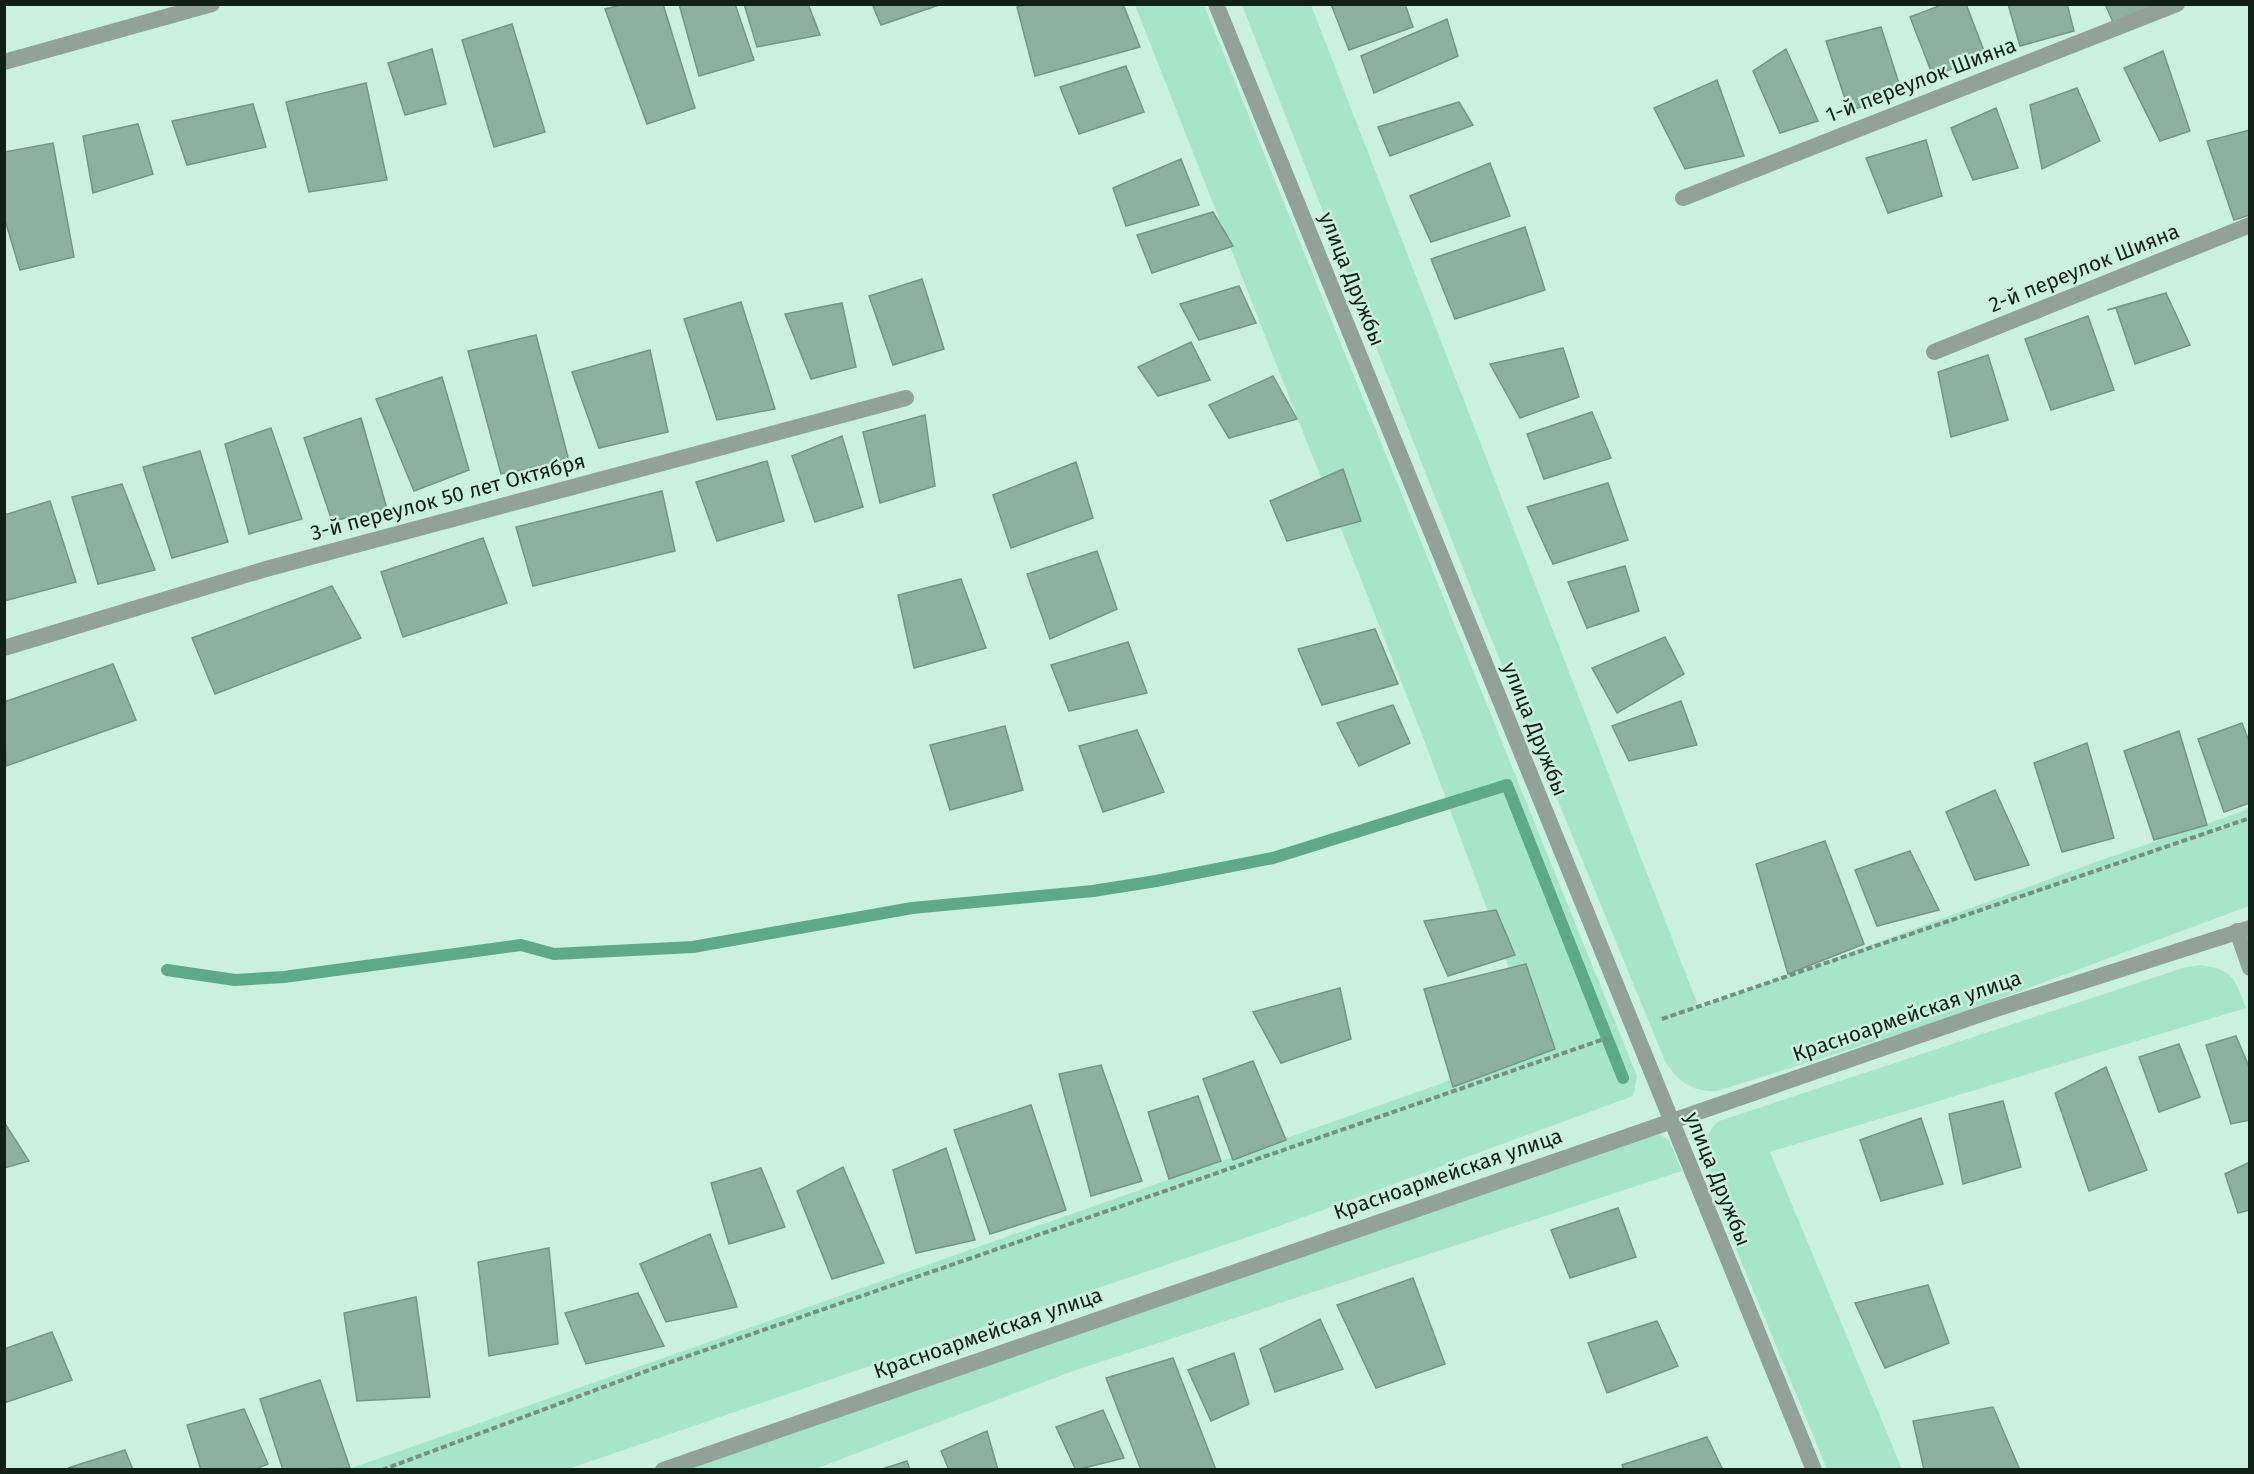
<svg xmlns="http://www.w3.org/2000/svg" width="2254" height="1474" viewBox="0 0 2254 1474" font-family="'Fira Sans',sans-serif">
	<style>
		.green { fill: #a6e5c9 }
		.lines { fill: none; stroke-linecap: round; stroke-linejoin: round }
		.stream { stroke: #5da98a; stroke-width: 12 }
		.building { fill: #8cb1a0; stroke: #739787; stroke-width: 1.5 }
		.path { stroke: #748f83; stroke-width: 4; stroke-dasharray: 6 3; stroke-linecap: butt }
		.minor { stroke: #92a29b; stroke-width: 16 }
		.tertiary { stroke: #92a29b; stroke-width: 16 }
		.labels { text-anchor: middle; stroke-width: 5; stroke-linejoin: round; paint-order: stroke }
		.street-label { font-size: 21px; fill: #111f19; stroke: #caf1df }
	</style>
	<rect width="100%" height="100%" fill="#caf1df"/>
	<path class="green" d="M1135,5h69l433,1071 -4,20 -359,132 -706,241 -222,1 1193,-421 -116,-312z
		M1242,5h69l388,1003 397,-146 153,-53v97l-312,116 -220,69c-25,1 -39,-9 -52,-30l-188,-457z
		M2201,965c34,5 33,14 45,43l-476,144 132,317h-75l-114,-276c-6,-22 -16,-56 6,-72l467,-154z
		M1659,1134l10,6 13,31 -609,200 -258,98 -154,1z"/>
	<g class="lines">
		<path class="stream" d="M167,970l68,10 49,-3 237,-32 33,9 139,-7 219,-39 181,-17 63,-10 117,-23 234,-73 116,293"/>
	</g>
	<path class="building" d="M624,4h39l32,104 -48,16 -42,-115z
		M679,4h56l19,56 -55,16z
		M744,4h64l12,31 -63,12z
		M872,4h70l-61,21z
		M1029,4h94l17,43 -105,29 -18,-69z
		M1331,4h74l8,23 -64,23z
		M1944,4h22l20,52 -53,20 -23,-59z
		M2008,4h59l7,27 -54,15z
		M2105,4h61l-53,18z
		M1447,19l11,37 -84,37 -13,-37z
		M512,24l33,108 -51,15 -32,-107z
		M1881,27l21,66 -53,18 -23,-70z
		M432,49l14,55 -41,11 -17,-52z
		M1786,49l32,72 -38,12 -27,-62z
		M2163,51l27,80 -30,10 -36,-73z
		M1126,66l18,46 -65,22 -19,-47z
		M1717,80l27,76 -59,13 -31,-61z
		M366,83l21,97 -78,12 -23,-90z
		M2077,88l23,53 -58,28 -12,-64z
		M1459,102l14,23 -83,31 -12,-29z
		M253,104l13,43 -79,18 -15,-44z
		M1996,108l22,60 -45,12 -22,-52z
		M138,124l15,50 -60,19 -10,-57z
		M2250,130v85l-16,5 -27,-79z
		M1926,140l16,56 -54,17 -22,-55z
		M53,143l21,114 -54,13 -16,-53v-65z
		M1181,159l18,46 -73,21 -13,-38z
		M1490,163l20,53 -79,26 -21,-46z
		M1213,212l20,34 -81,27 -15,-38z
		M1525,227l20,63 -90,29 -24,-60z
		M922,279l22,70 -51,16 -24,-69z
		M1239,286l17,37 -57,17 -19,-36z
		M2166,293l24,52 -55,19 -19,-56 -9,2z
		M741,302l34,107 -58,11 -33,-101z
		M842,303l14,64 -45,12 -26,-65z
		M2088,316l26,74 -63,20 -26,-71z
		M536,335l33,126 -68,13 -33,-123z
		M1191,342l19,38 -52,16 -20,-29z
		M1563,348l16,49 -59,21 -30,-54z
		M650,350l18,82 -69,16 -27,-76z
		M1988,355l20,65 -57,17 -13,-65z
		M1273,376l24,43 -68,19 -20,-33z
		M442,377l27,93 -55,21 -38,-92z
		M1592,412l19,46 -67,21 -17,-45z
		M925,415l10,71 -55,17 -17,-71z
		M361,418l26,91 -55,12 -28,-83z
		M271,428l31,91 -53,15 -24,-90z
		M842,436l21,71 -48,15 -23,-66z
		M200,451l28,91 -56,16 -29,-91z
		M767,461l17,60 -67,20 -21,-59z
		M1076,462l17,56 -82,30 -18,-53z
		M1343,469l18,52 -74,20 -17,-40z
		M1608,483l20,57 -75,24 -26,-57z
		M122,484l33,86 -57,14 -26,-87z
		M662,491l13,60 -142,35 -17,-59z
		M50,501l26,81 -72,19v-86z
		M483,538l24,65 -104,34 -22,-65z
		M1097,551l20,58 -67,30 -23,-65z
		M1625,566l14,45 -52,17 -19,-46z
		M961,579l25,69 -72,20 -16,-73z
		M332,586l29,52 -146,56 -23,-56z
		M1375,629l23,55 -76,21 -24,-56z
		M1665,637l19,37 -67,39 -25,-45z
		M1128,642l19,51 -78,18 -18,-46z
		M113,664l23,56 -130,46 -2,-64z
		M1681,701l16,44 -68,16 -17,-35z
		M1393,705l17,38 -51,23 -22,-43z
		M2242,723l8,21v59l-26,9 -26,-73z
		M1005,726l18,64 -73,20 -20,-65z
		M1137,730l27,62 -61,20 -24,-66z
		M2179,731l28,94 -53,15 -30,-89z
		M2087,743l27,95 -52,14 -28,-89z
		M1995,790l34,75 -54,15 -29,-68z
		M1825,841l39,103 -76,30 -32,-110z
		M1910,851l29,59 -62,16 -22,-56z
		M1496,910l19,45 -67,21 -24,-55z
		M1526,964l29,85 -102,38 -29,-98z
		M1340,988l11,51 -70,24 -28,-51z
		M2236,1036l14,33v51l-19,4 -25,-79z
		M2179,1044l21,53 -41,15 -20,-55z
		M1253,1061l33,79 -53,20 -30,-81z
		M1101,1065l41,116 -51,15 -32,-122z
		M2106,1067l41,103 -58,21 -34,-98z
		M1198,1096l23,65 -52,18 -21,-67z
		M2003,1101l18,66 -58,17 -14,-70z
		M1031,1105l35,105 -76,24 -36,-104z
		M1921,1118l22,66 -62,17 -21,-61z
		M4,1122l25,39 -25,7z
		M946,1148l29,92 -59,13 -23,-83z
		M2250,1162v48l-12,3 -13,-39z
		M843,1167l41,96 -52,16 -35,-88z
		M761,1168l24,59 -56,17 -18,-61z
		M1618,1208l18,49 -66,21 -19,-48z
		M710,1234l27,73 -71,15 -26,-58z
		M549,1248l9,96 -69,12 -11,-94z
		M1413,1278l32,86 -69,24 -39,-83z
		M1928,1285l21,58 -64,25 -30,-65z
		M638,1293l26,53 -78,18 -21,-51z
		M416,1297l14,100 -73,4 -13,-88z
		M1320,1319l23,50 -68,23 -15,-43z
		M1657,1321l21,45 -71,27 -19,-50z
		M52,1332l20,48 -68,23v-54z
		M1234,1353l15,51 -38,17 -23,-51z
		M1173,1358l43,112h-75l-35,-92z
		M320,1380l30,88 -67,2 -23,-71z
		M1993,1407l27,63h-96l-11,-49z
		M244,1409l24,55 -15,6h-52l-14,-45z
		M1103,1410l21,48 -48,12 -20,-43z
		M987,1431l11,39h-49l-8,-19z
		M1707,1437l16,33h-99l-2,-5z
		M125,1450l8,20 -65,-2z
		M907,1461l3,9h-31z"/>
	<g class="lines">
		<path class="path" d="M1662,1019l588,-201
			M382,1470l283,-106 942,-326"/>
		<path class="minor" d="M1216,4l598,1466
			M1683,198l494,-194
			M1934,352l316,-127
			M4,648l262,-79 640,-171
			M2237,931l13,37
			M663,1470l1330,-460 257,-82"/>
		<path class="tertiary" d="M4,62l208,-58"/>
	</g>
	<g class="labels">
		<g class="street-label">
			<text transform="translate(1921 80) rotate(-21)" y="7">1-й переулок Шияна</text>
			<text transform="translate(2084 268) rotate(-22)" y="7">2-й переулок Шияна</text>
			<text transform="translate(1352 279) rotate(68)" y="7">улица Дружбы</text>
			<text transform="translate(448 497) rotate(-15)" y="7">3-й переулок 50 лет Октября</text>
			<text transform="translate(1535 729) rotate(68)" y="7">улица Дружбы</text>
			<text transform="translate(1907 1016) rotate(-19)" y="7">Красноармейская улица</text>
			<text transform="translate(1448 1174) rotate(-19)" y="7">Красноармейская улица</text>
			<text transform="translate(1718 1179) rotate(68)" y="7">улица Дружбы</text>
			<text transform="translate(988 1333) rotate(-19)" y="7">Красноармейская улица</text>
		</g>
	</g>
	<rect width="2254" height="1474" fill="none" stroke="#111f19" stroke-width="12"/>
</svg>
